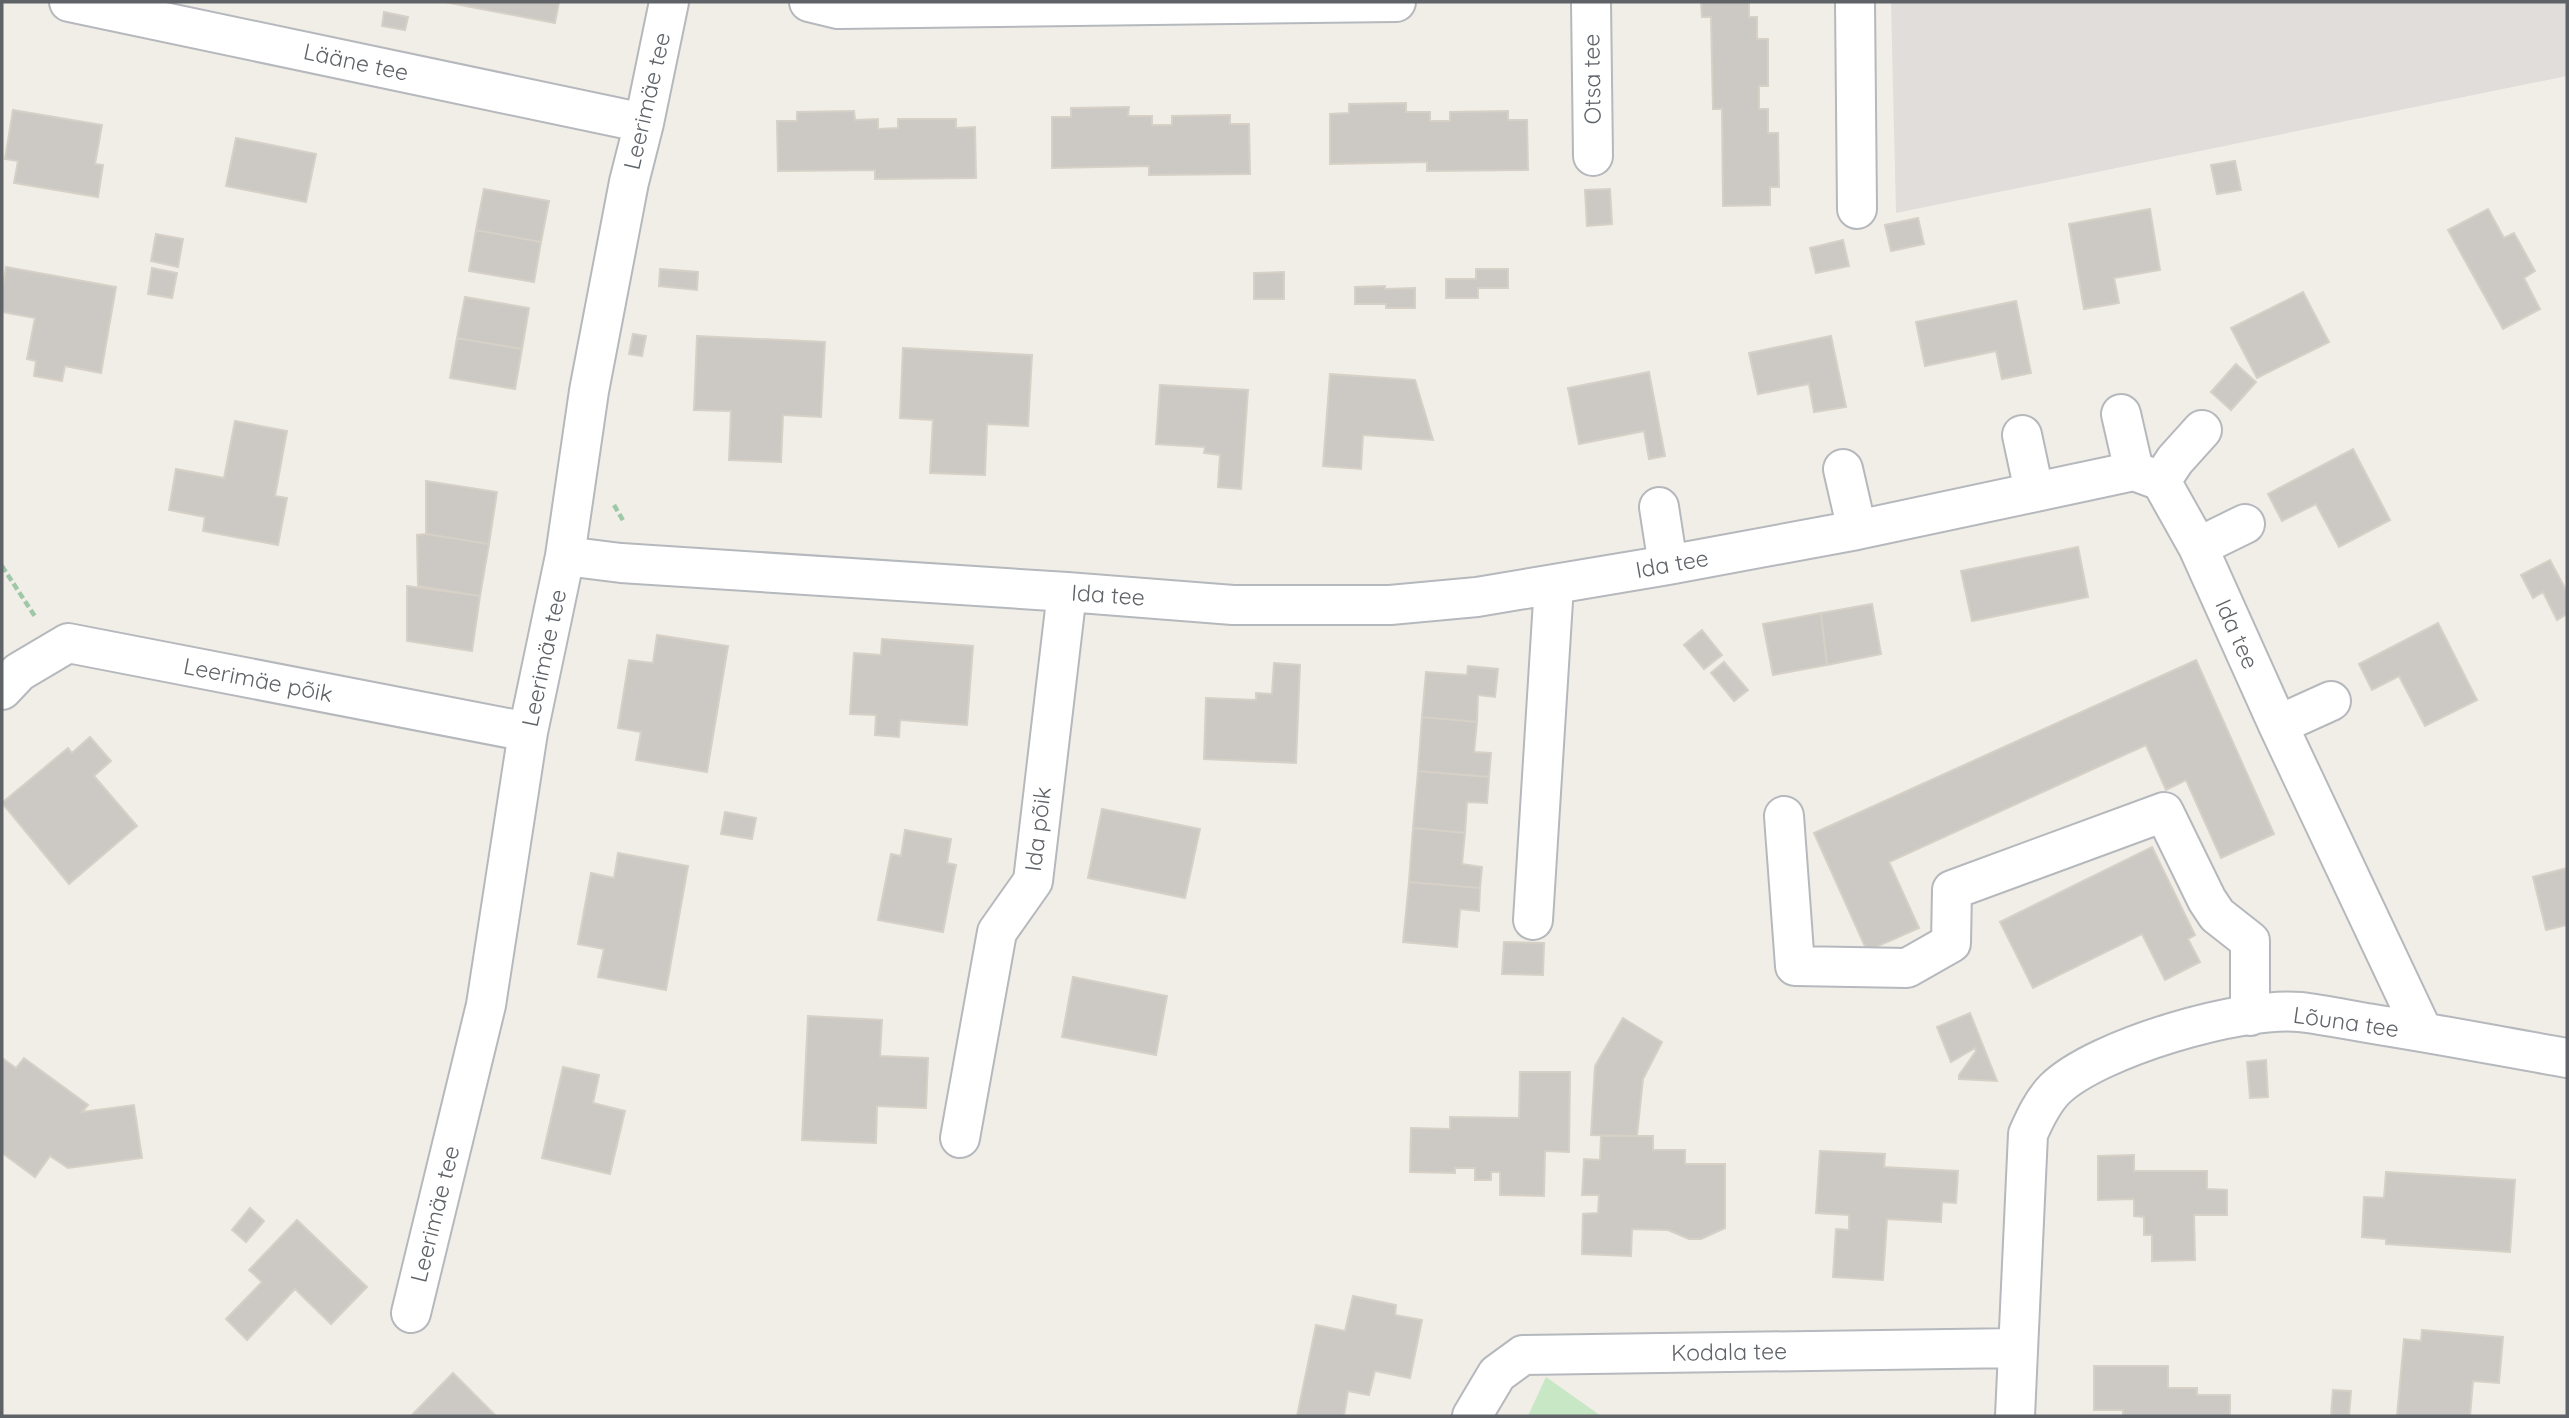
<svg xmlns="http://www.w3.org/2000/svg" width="2569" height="1418" viewBox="0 0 2569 1418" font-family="Quicksand,sans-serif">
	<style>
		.industrial { fill: #e0ddda }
		.green { fill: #c8e7c5 }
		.building { fill: #ccc9c5; stroke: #d6d0c6; stroke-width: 2 }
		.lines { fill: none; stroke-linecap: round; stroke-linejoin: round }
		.minor-casing { stroke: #b5b8bc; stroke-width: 42 }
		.path { stroke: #9fc8a8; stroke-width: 4.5; stroke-dasharray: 7 3.5; stroke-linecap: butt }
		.minor { stroke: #fff; stroke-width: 38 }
		.labels { text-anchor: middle; stroke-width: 6; stroke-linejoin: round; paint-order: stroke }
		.street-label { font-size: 23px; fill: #5f6368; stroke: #fff }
	</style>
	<rect width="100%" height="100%" fill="#f1eee8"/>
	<path class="industrial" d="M1891,2h676v74l-671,137z"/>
	<path class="green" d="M1546,1377l55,39h-73z"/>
	<path class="building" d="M445,2h114l-4,21z
		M1701,2h48v15h8v22h11v47h-9v23h9v24h10l1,54h-9v18l-47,1 -1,-97h-9l-2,-92h-9z
		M384,12l24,5 -3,13 -23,-4z
		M1406,103v9h24v9h20v-9l58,-1v9h19l1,50 -101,1v-9l-97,2v-50l19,-1v-9z
		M1129,107l-1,9h24v9h20v-9l58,-1v9h19l1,50 -101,1v-9l-97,2v-51h19v-9z
		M13,110l89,15 -7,39 8,1 -5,32 -84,-14 4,-22 -13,-2z
		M854,111l1,9 23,-1v10l20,-1v-9h58v9l19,-1 1,51 -101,1v-9l-97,1 -1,-50h20v-9z
		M236,138l80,16 -10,48 -80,-16z
		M2235,161l6,29 -24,4 -6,-29z
		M484,189l65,12 -8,41 -65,-12z
		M1610,189l2,35 -25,2 -2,-36z
		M2150,209l10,61 -46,8 5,25 -35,6 -15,-85z
		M2488,209l16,29 10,-5 21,38 -11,7 16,31 -37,20 -55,-99z
		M1918,218l6,26 -33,7 -6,-26z
		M476,230l65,12 -7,40 -65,-11z
		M156,234l27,5 -5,28 -27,-6z
		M1843,240l6,26 -33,7 -6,-25z
		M6,267l110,20 -15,86 -36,-7 -3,15 -28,-5 2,-15 -9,-2 8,-41 -33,-6v-21z
		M152,268l25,5 -5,25 -24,-4z
		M660,269l38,3 -1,18 -38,-4z
		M1476,269h32v19h-30v10h-32v-19h30z
		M1284,272v27h-30v-26z
		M1385,286v3l30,-1v20h-29v-4h-31v-17z
		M2303,292l26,50 -72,36 -26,-50z
		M465,297l64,11 -7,41 -65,-11z
		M2016,301l15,72 -29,6 -6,-28 -71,15 -9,-44z
		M633,334l13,2 -4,20 -13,-2z
		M697,336l128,6 -4,75 -38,-2 -2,47 -52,-2 2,-49 -37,-1z
		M1831,336l15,71 -32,5 -5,-28 -51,10 -9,-41z
		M457,338l65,11 -7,40 -65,-11z
		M903,348l129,7 -4,71 -41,-2 -2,51 -55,-2 3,-53 -33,-2z
		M2236,364l20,18 -25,28 -20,-18z
		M1649,372l16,84 -16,3 -5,-28 -65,13 -11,-56z
		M1330,374l85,6 18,60 -70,-5 -2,34 -38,-3z
		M1160,385l88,5 -7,99 -23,-2 2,-32 -16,-2 1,-6 -49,-3z
		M235,421l52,10 -12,65 12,2 -9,47 -75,-14 2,-14 -36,-7 7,-41 48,9z
		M2353,449l37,71 -51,27 -23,-43 -34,17 -14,-27z
		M426,481l71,11 -8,52 -63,-10z
		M426,534l63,10 -9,52 -62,-10 -1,-51z
		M2078,547l10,50 -116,24 -11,-50z
		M2550,560l17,32v22l-10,6 -14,-28 -10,6 -12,-23z
		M407,586l73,10 -8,55 -65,-10z
		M1872,604l9,50 -54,11 -6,-52z
		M1821,613l6,52 -54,10 -10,-51z
		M2438,623l39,77 -52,26 -26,-50 -27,14 -13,-26z
		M1702,630l20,25 -18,14 -20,-24z
		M657,635l71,11 -21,126 -71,-12 5,-28 -23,-4 11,-68 24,3z
		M882,639l91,7 -6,79 -67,-5 -1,17 -24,-2 1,-20 -26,-1 4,-61 27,2z
		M2196,660l78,174 -53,24 -35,-78 -20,10 -20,-45 -257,117 30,66 -52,23 -53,-118z
		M1724,662l24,28 -14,11 -23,-28z
		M1274,663l26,2 -4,98 -92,-4 2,-61 50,2v-7l16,1z
		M1468,666l30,3 -3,28 -17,-2 -1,27 -55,-5 4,-45 41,3z
		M1422,717l55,5 -3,30 17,1 -2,24 -71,-6z
		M90,737l21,24 -17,15 43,50 -68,58 -67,-81 66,-55 4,5z
		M1418,771l71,6 -2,26 -20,-1 -2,31 -52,-5z
		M1102,809l98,20 -15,69 -97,-20z
		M725,812l31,6 -4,21 -31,-5z
		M1413,828l52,5 -3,31 20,3 -2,21 -71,-6z
		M905,830l46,9 -4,24 9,2 -13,67 -65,-12 13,-66 10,2z
		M2152,847l43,88 -7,4 12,23 -35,18 -23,-46 -109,54 -33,-66z
		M618,853l70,13 -22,124 -68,-13 6,-28 -26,-5 13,-71 23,5z
		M2567,868v57l-21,5 -13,-53z
		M1409,882l71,6 -1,23 -19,-2 -3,38 -54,-5z
		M1504,942l40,1 -1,32 -41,-1z
		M1073,977l94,19 -11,59 -94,-18z
		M1970,1013l27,68 -38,-2v-4l17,-24 -1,-3 -24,14 -14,-35z
		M808,1016l74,4 -2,36 48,2 -2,50 -49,-2 -1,37 -74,-3z
		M1623,1018l39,24 -19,37 -6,57 -46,-1 4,-69z
		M2,1058l14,10 8,-10 64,47 -6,7 52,-7 8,53 -74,10 -18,-12 -15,21 -33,-24z
		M2266,1060l2,37 -18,1 -3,-36z
		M563,1067l36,8 -6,28 32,8 -15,63 -68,-16z
		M1520,1072h50l-1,80 -24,-1 -1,45 -44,-1v-23h-9v8h-16v-12h-20v5l-45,-1 1,-44 39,1v-12l69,1z
		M1601,1136h52v14h32v14h40v64l-24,11h-12l-21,-9 -36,-1 -1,27 -49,-2 1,-40 15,-1 1,-18h-17l2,-36 16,1z
		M1820,1151l65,3 -1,13 74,4 -2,32 -14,-1 -1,20 -54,-3 -4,61 -50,-3 3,-48 13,1v-15l-33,-2z
		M2134,1155v16h73v18l20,1v25h-33l1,45 -43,1v-26h-8v-18l-10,-1v-17l-36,1v-44z
		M2386,1172l129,8 -5,72 -124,-8v-5l-24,-2 2,-40 20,1z
		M250,1208l14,13 -18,21 -14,-12z
		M297,1220l70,67 -36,37 -36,-35 -48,51 -21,-21 36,-37 -13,-12z
		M1353,1296l43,9 -1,10 27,5 -12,58 -35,-7 -6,24 -21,-4 -4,25h-47l19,-91 29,6z
		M2422,1330l81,7 -4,46 -26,-2 -3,35h-73l7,-77 17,2z
		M2094,1366h74v22h29v7h33v21h-107v-6h-29z
		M453,1373l43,43h-85z
		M2333,1390l18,1 -2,25h-18z"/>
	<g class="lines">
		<defs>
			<path id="minor" d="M69,2l575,121
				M809,2l29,7 558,-7
				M1591,2l2,154
				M1855,2l2,207
				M2121,414l13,57
				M2022,435l12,56
				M1843,469l14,61
				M2161,481l14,-21 27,-30
				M1659,507l9,58
				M2198,547l47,-23
				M565,556l56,7 446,29 166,13h157l87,-8 191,-32 189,-35 277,-59 27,10 37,66 80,178 145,307
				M2,690l17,-18 49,-29 460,89
				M2278,725l53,-24
				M1784,816l11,150 112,2 44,-25 1,-53 212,-78 43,88 10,15 33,26v75
				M1533,920l21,-335
				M960,1138l37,-206 36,-51 34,-289
				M411,1313l75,-308 42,-273 37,-176 24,-165 40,-209 15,-59 25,-121
				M1472,1416l25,-42 26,-19 494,-7
				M2015,1416l13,-282c7,-16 15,-33 27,-45 42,-41 187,-83 245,-77 26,3 53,9 79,13 63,10 125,22 188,33"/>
		</defs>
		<use href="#minor" class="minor-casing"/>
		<path class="path" d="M614,505l10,17
			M2,566l34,52"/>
		<use href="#minor" class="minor"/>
	</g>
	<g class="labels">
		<g class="street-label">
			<text transform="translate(356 62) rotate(12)" y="8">Lääne tee</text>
			<text transform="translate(1592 79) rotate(-91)" y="8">Otsa tee</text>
			<text transform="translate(647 101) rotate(-77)" y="8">Leerimäe tee</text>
			<text transform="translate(1672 564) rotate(-10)" y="8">Ida tee</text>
			<text transform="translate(1108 595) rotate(4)" y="8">Ida tee</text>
			<text transform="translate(2237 634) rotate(66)" y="8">Ida tee</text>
			<text transform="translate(544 658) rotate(-78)" y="8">Leerimäe tee</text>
			<text transform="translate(258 680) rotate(11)" y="8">Leerimäe põik</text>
			<text transform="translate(1038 829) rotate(-83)" y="8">Ida põik</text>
			<text transform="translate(2346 1022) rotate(8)" y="8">Lõuna tee</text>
			<text transform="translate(435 1214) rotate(-76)" y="8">Leerimäe tee</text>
			<text transform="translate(1729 1352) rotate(-1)" y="8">Kodala tee</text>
		</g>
	</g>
	<rect width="2569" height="1418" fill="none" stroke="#5f6368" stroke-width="7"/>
</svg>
